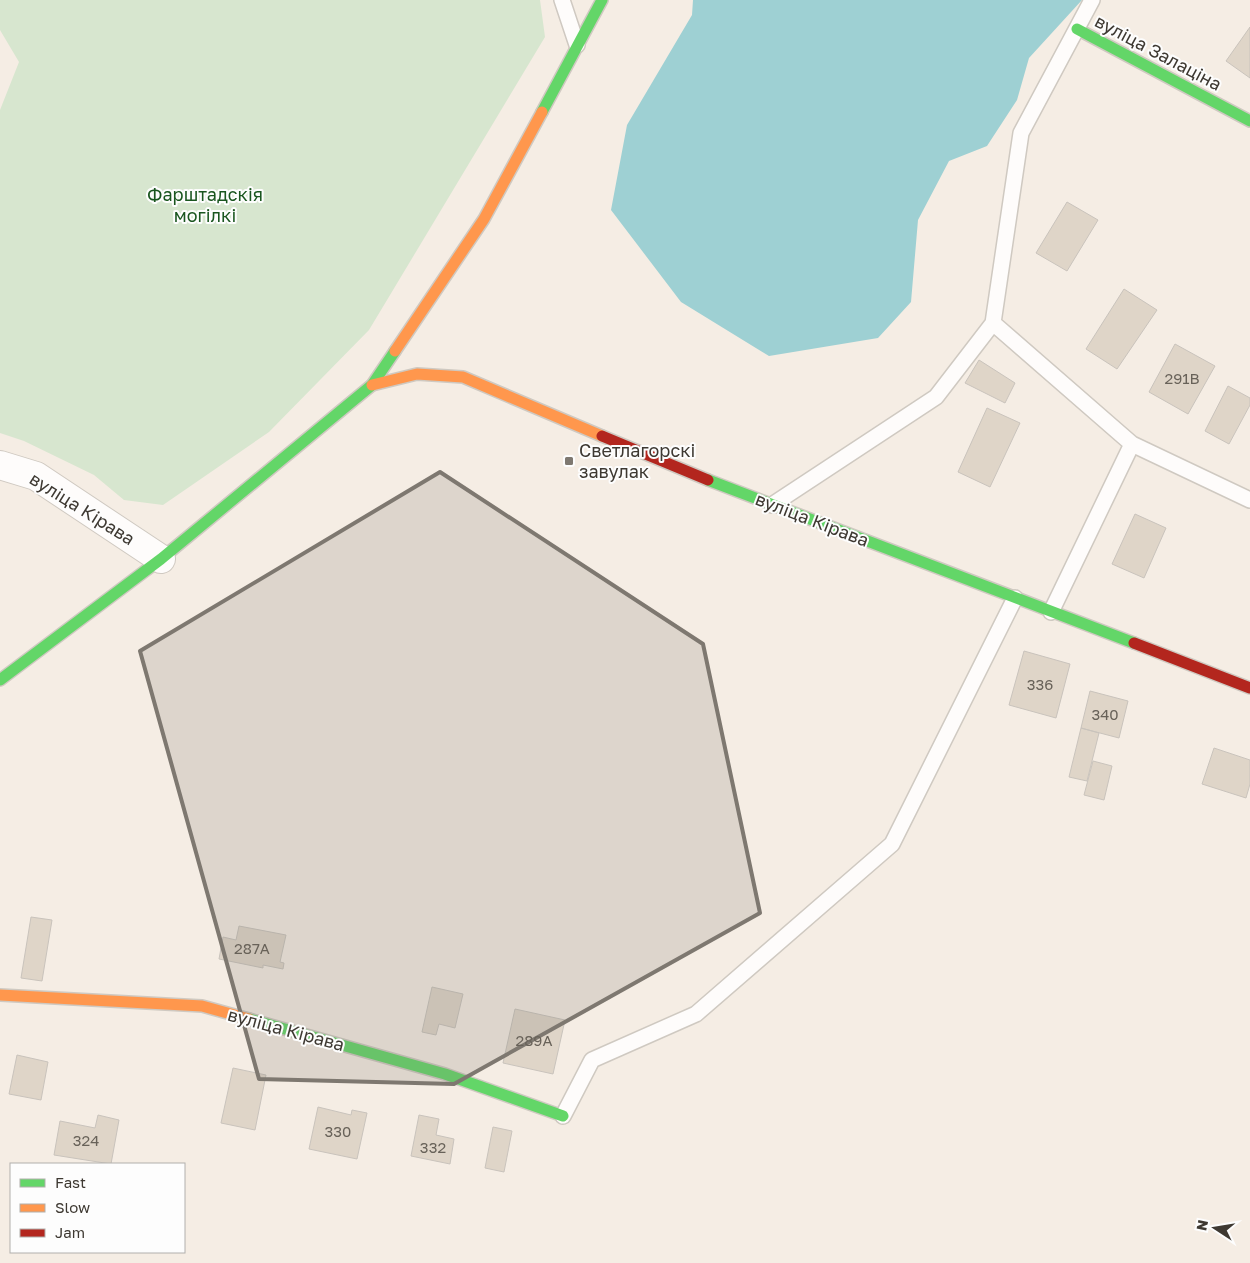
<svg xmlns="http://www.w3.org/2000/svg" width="1250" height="1263" viewBox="0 0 1250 1263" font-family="'Golos Text',sans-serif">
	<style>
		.green { fill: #d7e6cf }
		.water { fill: #9ed0d3 }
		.building { fill: #dfd5c8; stroke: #c9c3bc }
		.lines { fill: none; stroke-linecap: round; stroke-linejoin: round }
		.lane-casing { stroke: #cfc9c1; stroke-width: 18 }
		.street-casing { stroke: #cfc9c1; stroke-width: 30 }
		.fast-casing { stroke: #cfc9c1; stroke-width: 14 }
		.slow-casing { stroke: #cfc9c1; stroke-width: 14 }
		.jam-casing { stroke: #cfc9c1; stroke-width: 14 }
		.lane { stroke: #fefcfb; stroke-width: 15 }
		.street { stroke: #fefcfb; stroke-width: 28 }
		.fast { stroke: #63d668; stroke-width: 11 }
		.slow { stroke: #ff974d; stroke-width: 11 }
		.jam { stroke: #b3261e; stroke-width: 11 }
		.marked { fill: #7e7870; fill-opacity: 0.2; stroke: #7e7870; stroke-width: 4; stroke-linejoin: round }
		.poi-dot { fill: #7e7870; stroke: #fdfdfd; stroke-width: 2 }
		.labels { text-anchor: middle; stroke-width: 4; stroke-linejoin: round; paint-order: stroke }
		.number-label { font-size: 15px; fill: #686259 }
		.street-label { font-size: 18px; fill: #3e3932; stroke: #fdfdfd }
		.park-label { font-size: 18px; fill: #1a561f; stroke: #fdfdfd }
		.poi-label { font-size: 18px; fill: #3e3932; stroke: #fdfdfd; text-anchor: start }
	</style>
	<rect width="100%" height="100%" fill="#f5ede4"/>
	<path class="green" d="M0,0h540l5,37 -176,293 -100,102 -106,73 -39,-5 -30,-25 -70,-34 -24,-8v-323l19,-48 -19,-32z"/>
	<path class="water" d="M693,0h389l-53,58 -12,42 -30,46 -38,15 -31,59 -7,82 -33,36 -109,18 -88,-54 -70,-92 16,-85 65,-110z"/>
	<path class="building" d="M1250,27v51l-24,-17z
		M1067,202l31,18 -31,51 -31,-18z
		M1124,289l33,21 -40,59 -31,-20z
		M1175,344l40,22 -27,48 -39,-22z
		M979,360l36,23 -10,20 -40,-20z
		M1228,386l22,12v7l-21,39 -24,-13z
		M987,408l33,15 -30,64 -32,-15z
		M1135,514l31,14 -22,50 -32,-14z
		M1024,651l46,13 -14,54 -47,-13z
		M1090,691l38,10 -9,37 -38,-10z
		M1081,728l18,5 -12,48 -18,-4z
		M1214,748l36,12v24l-4,14 -44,-14z
		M1093,761l19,5 -8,34 -20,-5z
		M31,917l21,3 -10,61 -21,-3z
		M239,926l47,9 -6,27 4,1 -1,6 -20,-4v3l-44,-9 4,-22 13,3z
		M432,987l31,7 -8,34 -16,-4 -3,11 -14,-3z
		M515,1009l50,11 -12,54 -50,-11z
		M17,1055l31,7 -7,38 -32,-6z
		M233,1068l33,7 -11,55 -34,-7z
		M318,1107l33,8 1,-5 15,3 -10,46 -48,-10z
		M98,1115l21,5 -8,44 -57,-9 6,-34 35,7z
		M419,1115l20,4 -3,16 18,4 -4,25 -39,-8z
		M493,1127l19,4 -8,41 -19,-4z"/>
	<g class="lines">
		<defs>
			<path id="lane" d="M562,0l15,45
				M993,323l139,121 118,56
				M772,505l164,-108 57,-74 28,-190 71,-133
				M1051,612l81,-168
				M563,1116l29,-56 104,-46 196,-170 123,-246"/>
			<path id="street" d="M0,465l36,11 125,83"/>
			<path id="fast" d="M1077,29l173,92
				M542,112l60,-112
				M708,480l426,163
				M0,680l161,-121 211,-174 23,-34
				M249,1019l196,55 118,42"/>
			<path id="slow" d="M395,351l89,-132 58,-107
				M372,385l45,-11 46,3 139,59
				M0,995l202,11 47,13"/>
			<path id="jam" d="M602,436l106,44
				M1134,643l116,45"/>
		</defs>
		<use href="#lane" class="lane-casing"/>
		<use href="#street" class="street-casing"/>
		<use href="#fast" class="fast-casing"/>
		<use href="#slow" class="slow-casing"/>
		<use href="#jam" class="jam-casing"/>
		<use href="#lane" class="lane"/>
		<use href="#street" class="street"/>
		<use href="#fast" class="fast"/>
		<use href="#slow" class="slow"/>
		<use href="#jam" class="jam"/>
	</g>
	<path class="marked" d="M440,472l263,172 57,269 -306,171 -195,-5 -119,-428z"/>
	<rect class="poi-dot" x="564" y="456" width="10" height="10" rx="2.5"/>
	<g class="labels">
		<g class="number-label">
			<text x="1182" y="384">291В</text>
			<text x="1040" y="690">336</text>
			<text x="1105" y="720">340</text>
			<text x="252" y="954">287А</text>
			<text x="534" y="1046">289А</text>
			<text x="338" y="1137">330</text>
			<text x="86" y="1146">324</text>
			<text x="433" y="1153">332</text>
		</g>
		<g class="street-label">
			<text transform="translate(1158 53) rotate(28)" y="6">вуліца Залаціна</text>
			<text transform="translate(82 509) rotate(32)" y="6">вуліца Кірава</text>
			<text transform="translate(812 520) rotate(21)" y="6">вуліца Кірава</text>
			<text transform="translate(286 1030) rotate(15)" y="6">вуліца Кірава</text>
		</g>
		<g class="park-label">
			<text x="205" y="201">Фарштадскія<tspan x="205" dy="21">могілкі</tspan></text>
		</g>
		<g class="poi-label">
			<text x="579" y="457">Светлагорскі<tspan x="579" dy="21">завулак</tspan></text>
		</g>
	</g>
	<rect x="10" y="1163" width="175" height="90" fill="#fdfdfd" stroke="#b1afac"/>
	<rect x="20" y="1179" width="25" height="8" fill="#63d668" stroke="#b1afac"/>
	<text x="55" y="1188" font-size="15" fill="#3e3932">Fast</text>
	<rect x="20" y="1204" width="25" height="8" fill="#ff974d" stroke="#b1afac"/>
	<text x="55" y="1213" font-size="15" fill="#3e3932">Slow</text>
	<rect x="20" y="1229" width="25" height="8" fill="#b3261e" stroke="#b1afac"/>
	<text x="55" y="1238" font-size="15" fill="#3e3932">Jam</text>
	<g transform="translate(1215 1228) rotate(282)" stroke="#fdfdfd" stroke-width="4" paint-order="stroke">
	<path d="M0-4L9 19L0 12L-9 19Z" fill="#3e3932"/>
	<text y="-8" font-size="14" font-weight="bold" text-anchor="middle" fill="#3e3932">N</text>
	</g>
</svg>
